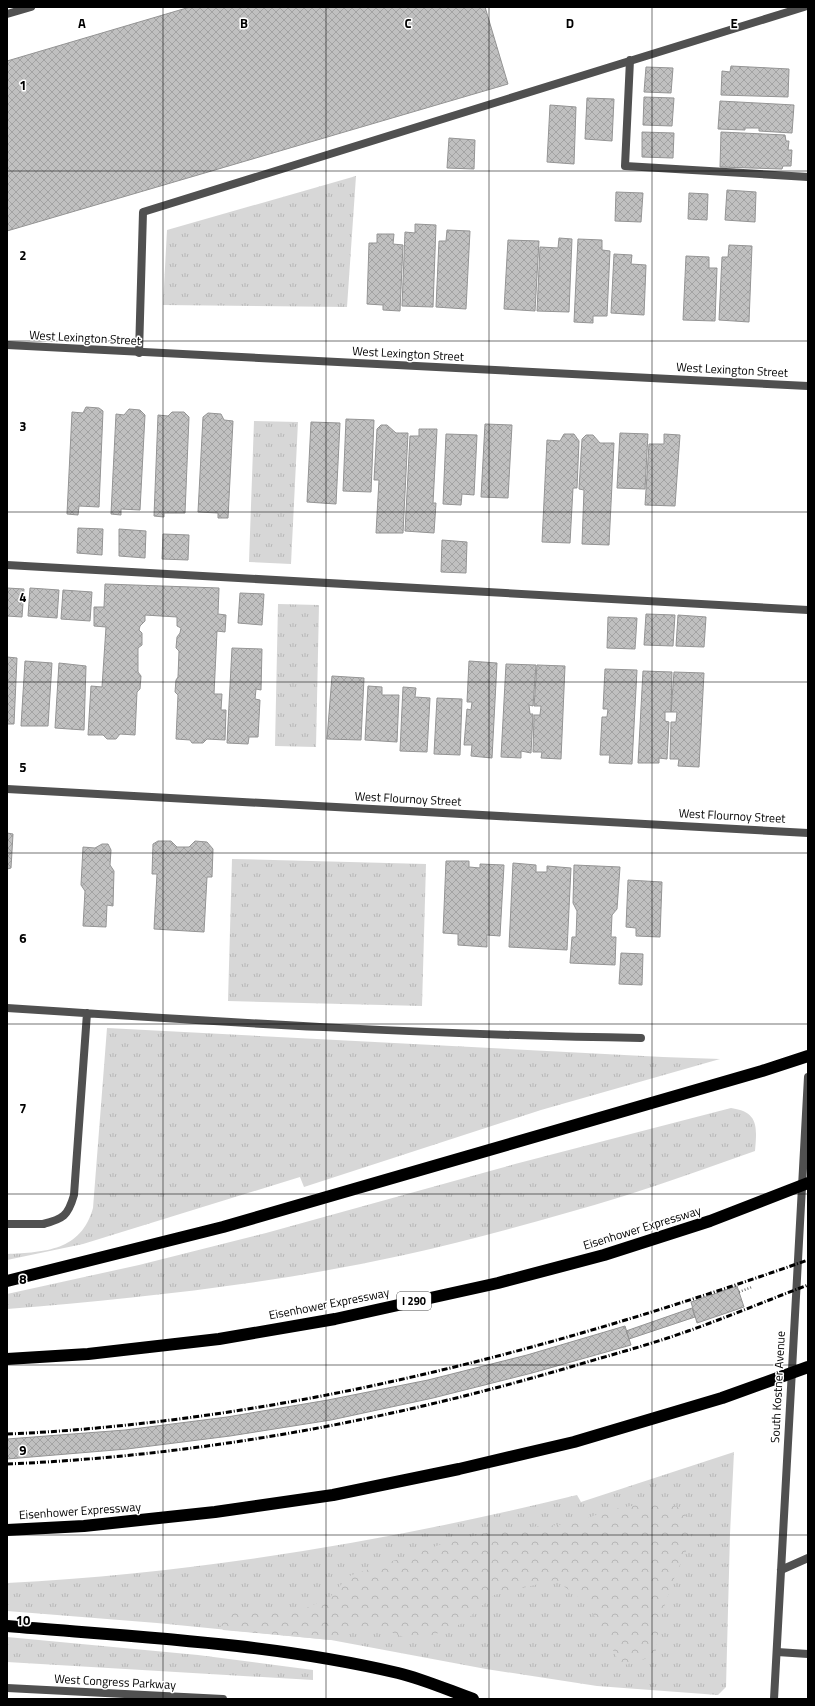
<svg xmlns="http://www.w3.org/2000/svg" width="815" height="1706" viewBox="0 0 815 1706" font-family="'Titillium Web',sans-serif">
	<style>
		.grass { fill: url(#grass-tufts) }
		.forest { fill: url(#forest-crowns) }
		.building { fill: url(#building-cross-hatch); stroke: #949494 }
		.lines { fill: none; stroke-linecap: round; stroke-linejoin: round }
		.path { stroke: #727272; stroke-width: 2.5; stroke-dasharray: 1 2; stroke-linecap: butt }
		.service { stroke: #505050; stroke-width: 8 }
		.minor { stroke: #505050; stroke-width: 8 }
		.tertiary { stroke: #505050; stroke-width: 8 }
		.motorway { stroke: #000; stroke-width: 12 }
		.rail { stroke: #000; stroke-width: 3; stroke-dasharray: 6 2 1 2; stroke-linecap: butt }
		.grid { fill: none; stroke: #000; stroke-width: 1; stroke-opacity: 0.55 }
		.labels { text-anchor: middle; stroke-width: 3; stroke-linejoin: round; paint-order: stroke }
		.shield { fill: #fff; stroke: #4c4c4c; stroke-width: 1 }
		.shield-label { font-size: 11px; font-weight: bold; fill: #000 }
		.street-label { font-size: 12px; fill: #000; stroke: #fff }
		.grid-label { font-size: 13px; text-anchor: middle; font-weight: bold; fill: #000; stroke: #fff; stroke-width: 3; stroke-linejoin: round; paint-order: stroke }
	</style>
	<defs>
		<pattern id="grass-tufts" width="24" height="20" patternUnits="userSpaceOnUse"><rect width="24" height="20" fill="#d7d7d7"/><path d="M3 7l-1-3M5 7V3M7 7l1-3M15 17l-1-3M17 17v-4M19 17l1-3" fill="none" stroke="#b7b7b7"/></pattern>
		<pattern id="forest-crowns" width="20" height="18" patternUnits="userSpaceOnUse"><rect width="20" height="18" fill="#d7d7d7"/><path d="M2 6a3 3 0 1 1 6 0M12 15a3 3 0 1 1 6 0" fill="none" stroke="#b7b7b7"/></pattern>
		<pattern id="building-cross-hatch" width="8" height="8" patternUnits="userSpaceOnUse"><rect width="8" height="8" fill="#c0c0c0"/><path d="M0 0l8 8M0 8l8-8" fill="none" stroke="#a3a3a3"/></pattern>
	</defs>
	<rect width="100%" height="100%" fill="#fff"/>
	<path class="grass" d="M356,176l-9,131 -184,-2 4,-75z
		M254,421l44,1 -7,142 -42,-2z
		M278,604l41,1 -3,142 -41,-1z
		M232,859l194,5 -4,142 -194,-5z
		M107,1028l556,29 57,2 -179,51 -237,77 -4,-10 -217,67 -76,16v-6c38,-2 74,-3 86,-46z
		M731,1108c28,4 26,19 24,43 -43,15 -87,31 -131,45 -72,22 -146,42 -220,59 -131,29 -264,43 -397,54v-15l132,-29 127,-32 249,-69z
		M734,1452l-4,82 -4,153 -8,8 -121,-9 -111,-17 -155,-29 -174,-17 -150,-12v-28c194,-10 382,-42 570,-88l4,7z
		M7,1637l191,18 115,15v10l-306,-18z"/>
	<path class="forest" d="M658,1501l26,8 8,29 -17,38 -14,40 -6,40 -34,10 -17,-34 -17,-29 -32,-23 -61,15 -31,28 -47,19 -28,-11 -36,-4 -21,13 -108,-10 -6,-10 14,-11 40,-1 31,2 28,-13 19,-21 96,-33 56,-14 71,-5 37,-14z"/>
	<path class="building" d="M190,7h295l23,77 -501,147v-170z
		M731,66l58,3 -1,28 -67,-2 1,-24 8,1z
		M646,67l27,1 -2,25 -27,-1z
		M644,97l30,1 -2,28 -29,-1z
		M587,98l27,1 -2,42 -27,-2z
		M720,101l74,4 -2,28 -33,-2v-3h-14v2l-27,-1z
		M550,105l26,2 -2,57 -27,-2z
		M642,132l32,1 -1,25 -31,-1z
		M721,132l64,3 1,6h3l-1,9h4l-1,16h-8l-1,3 -62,-2z
		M449,138l26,2 -1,29 -27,-1z
		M727,190l29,2 -1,30 -30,-2z
		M616,192l27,1 -2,29 -26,-1z
		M689,193l19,1 -1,26 -19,-1z
		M415,224l21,1 -3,82 -31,-1 3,-74 10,1z
		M447,230l23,1 -4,78 -30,-2 3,-66h7z
		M377,234h17l-1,10 10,1 -3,66 -17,-1v-5l-16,-1 2,-61h8z
		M559,238l13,1 -3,73 -32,-1 3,-64 18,1z
		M578,239l24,1v10l8,1 -3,65h-14v7l-19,-1z
		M508,240l31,1 -4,70 -31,-2z
		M729,245l23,1 -3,76 -30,-2 3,-63h6z
		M614,254l18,1 -1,9 15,1 -2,50 -33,-2z
		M686,256l23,1v11h8l-2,53 -32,-1z
		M86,407l13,1 4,3 -4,96 -20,-1 -1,9 -11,-1 5,-102 11,1z
		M129,409l11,1 5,5 -5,95 -19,-1v6l-10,-1 5,-100 8,1z
		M172,412h12l5,5 -4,96h-21v4l-10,-1 4,-101 10,1z
		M208,413l13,1 3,6 9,1 -5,97h-10v-5l-20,-1 5,-95z
		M346,419l28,1 -3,72 -28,-1z
		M311,422l29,1 -4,81 -29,-2z
		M485,424l27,1 -4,73 -27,-1z
		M381,425h6l9,8h12l-5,100h-27l3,-53h-5l3,-51z
		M419,429h18l-4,74h3l-2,30 -29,-2 5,-95h9z
		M620,433l28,1 -3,55 -28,-1z
		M446,434l31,1 -3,60 -12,-1 -1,11 -18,-1z
		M564,434h10l5,7 -2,47h-4l-3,55 -28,-1 5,-102 13,1z
		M664,434l16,1 -5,71 -30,-1 4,-61h15z
		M586,435h7l7,8h14l-5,102 -27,-1 2,-54 -5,-1 3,-50z
		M78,528l25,1 -1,26 -25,-2z
		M119,529l27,2 -1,27 -26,-2z
		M163,534l26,1 -1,25 -26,-1z
		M442,540l25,2 -1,31 -25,-1z
		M105,584l114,4 -1,26 8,1 -1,17 -8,-1 -3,63h8l-1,16h5l-1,30 -18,-1 -4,4h-11l-2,-3 -14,-1 2,-44 -3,-3 1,-12 2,-3 1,-26 -3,-3 1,-11 3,-4 1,-5 -4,-2v-9l-32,-2v6l-5,5 -1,4 3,3v12l-4,3v24l3,4 -1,13 -3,3 -2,43 -15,-1 -4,5h-9l-4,-4h-15l3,-49 11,1 4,-60 -12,-1v-19h10z
		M7,588l17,1 -2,28 -15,-1z
		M30,588l29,2 -2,28 -29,-2z
		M63,590l29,2 -2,29 -29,-2z
		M240,593l24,1 -2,31 -24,-2z
		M646,614l29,1 -2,31 -29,-1z
		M678,615l28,2 -2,30 -28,-1z
		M608,617l29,1 -2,31 -28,-1z
		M232,648l30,1 -1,41 -5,-1 -1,10 5,1 -2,37h-9l-1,7 -21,-1z
		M7,657l10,1 -3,66h-7z
		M25,661l27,2 -4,63h-27z
		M469,661l28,2 -5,95 -21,-2 1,-11h-8l3,-36 4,1 1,-8h-5z
		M59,663l27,3 -2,64 -29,-2z
		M506,664l30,1 -3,41 -4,-1 1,9h3l-2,39 -10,-2v7l-20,-1z
		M537,665l28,1 -4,93 -20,-1 1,-6h-9l1,-37h6l1,-9h-7z
		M605,669l32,1 -5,94 -23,-1 1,-8h-10l2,-38h5l1,-8h-5z
		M643,671l29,1 -1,40h-6v9l4,1 -2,37 -8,-1v5h-21z
		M674,672l30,1 -5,94 -21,-1 1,-7h-9l1,-37h5l1,-10h-6z
		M332,676l32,2 -3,62 -34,-1z
		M368,686l14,1v8h17l-2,47 -32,-2z
		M403,687l13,1 -1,9 15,1 -3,54 -27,-1z
		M437,698l25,1 -2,56 -26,-1z
		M7,833l6,1 -2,34 -4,1z
		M158,841h13l6,6h12l6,-6 12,1 6,7 -1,28h-5l-3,55 -50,-3 3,-55h-5l1,-30z
		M102,844h6l3,6 -1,15 4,6 -1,35 -6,-1 -1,22 -23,-1 2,-35 -4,-6 2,-38 12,1z
		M446,861h23v6l11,1v-4l24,1 -4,71 -13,-1v12l-29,-2v-11l-15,-1z
		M513,863l23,2v7h11v-6l24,2 -4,82 -58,-3z
		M574,865l46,2 -3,42 -5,6 -1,22h5l-1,28 -45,-2 2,-26h4l1,-26 -4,-8z
		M628,880l34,2 -2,55 -24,-1v-8l-10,-1z
		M621,953l22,1 -1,31 -23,-1z
		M737,1286l7,21 -47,16 -6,-21z
		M692,1308l3,9 -66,22 -3,-8z
		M625,1326l6,19 -99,28 -99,25 -102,22 -101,16 -103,13 -120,10v-20l118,-9 102,-13 101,-17 100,-20 99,-25z"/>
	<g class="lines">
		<path class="path" d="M739,1292l13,-5"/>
		<path class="service" d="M630,60l-5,106 183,11
			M139,353l4,-141 661,-205
			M7,565l801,45
			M7,1008c211,14 422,27 634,30
			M43,1224c20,-5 25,-8 31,-29l13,-182
			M777,1652l31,2"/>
		<path class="minor" d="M7,345l801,41
			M7,789l801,44
			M7,1224h36"/>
		<path class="tertiary" d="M7,14l24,-7
			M781,1570l27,-12
			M7,1688l216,11
			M774,1699l34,-622"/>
		<path class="motorway" d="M7,1281l216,-54 539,-156 46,-15
			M7,1359l81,-5 131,-15 116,-20 163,-36 106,-28 106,-34 98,-38
			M7,1530l77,-4 131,-14 118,-17 126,-26 115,-27 148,-44 86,-31
			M7,1626c131,11 263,17 391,47 25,6 50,17 75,26"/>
		<path class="rail" d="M7,1434c52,-2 105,-7 156,-13 221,-27 435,-87 645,-161
			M7,1464c193,-8 386,-44 570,-99 37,-11 75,-21 111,-34 40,-14 80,-31 120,-46"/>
	</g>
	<path class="grid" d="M163,7v1692M326,7v1692M489,7v1692M652,7v1692M7,171h801M7,341h801M7,512h801M7,682h801M7,853h801M7,1024h801M7,1194h801M7,1365h801M7,1535h801"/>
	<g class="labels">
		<rect class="shield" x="397" y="1292" width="34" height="18" rx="3"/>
		<g class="shield-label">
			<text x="414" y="1305">I 290</text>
		</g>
		<g class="street-label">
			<text transform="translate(85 338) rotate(3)" y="4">West Lexington Street</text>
			<text transform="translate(408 354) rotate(3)" y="4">West Lexington Street</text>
			<text transform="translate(732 370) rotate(3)" y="4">West Lexington Street</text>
			<text transform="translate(408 799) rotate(3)" y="4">West Flournoy Street</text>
			<text transform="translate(732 816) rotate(3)" y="4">West Flournoy Street</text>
			<text transform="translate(642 1228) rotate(-17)" y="4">Eisenhower Expressway</text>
			<text transform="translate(329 1304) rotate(-11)" y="4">Eisenhower Expressway</text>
			<text transform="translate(778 1387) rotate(-87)" y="4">South Kostner Avenue</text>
			<text transform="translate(80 1511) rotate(-4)" y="4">Eisenhower Expressway</text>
			<text transform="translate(115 1682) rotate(3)" y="4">West Congress Parkway</text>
		</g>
	</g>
	<g class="grid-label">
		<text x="82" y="28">A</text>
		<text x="244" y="28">B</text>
		<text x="408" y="28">C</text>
		<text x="570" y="28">D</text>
		<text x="734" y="28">E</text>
		<text x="23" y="90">1</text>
		<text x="23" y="260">2</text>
		<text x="23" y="431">3</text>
		<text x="23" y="602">4</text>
		<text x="23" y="772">5</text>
		<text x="23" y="943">6</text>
		<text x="23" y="1113">7</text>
		<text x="23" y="1284">8</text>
		<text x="23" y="1455">9</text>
		<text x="23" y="1625">10</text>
	</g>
	<rect width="815" height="1706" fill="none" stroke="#000000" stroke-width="16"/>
</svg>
